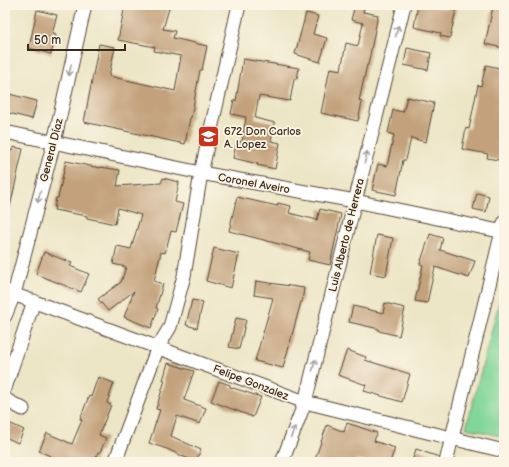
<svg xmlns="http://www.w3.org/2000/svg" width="509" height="467" viewBox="0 0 509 467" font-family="'Balsamiq Sans',sans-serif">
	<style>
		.green { fill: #81d69a; stroke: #5e805c }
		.building { fill: #c3a17c }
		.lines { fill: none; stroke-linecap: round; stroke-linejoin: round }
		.minor-casing { stroke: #564637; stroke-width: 15 }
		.minor { stroke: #fff; stroke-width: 13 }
		.oneway { stroke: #a79f9a }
		.labels { text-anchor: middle; stroke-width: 3.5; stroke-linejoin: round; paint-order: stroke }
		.poi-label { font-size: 11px; fill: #3b2a1e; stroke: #fcf5e5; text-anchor: start }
		.street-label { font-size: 11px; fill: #3b2a1e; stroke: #fcf5e5 }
	</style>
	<rect width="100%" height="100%" fill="#fcf5e5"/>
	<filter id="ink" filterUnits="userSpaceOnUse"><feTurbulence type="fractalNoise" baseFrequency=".025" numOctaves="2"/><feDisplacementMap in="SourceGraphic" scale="8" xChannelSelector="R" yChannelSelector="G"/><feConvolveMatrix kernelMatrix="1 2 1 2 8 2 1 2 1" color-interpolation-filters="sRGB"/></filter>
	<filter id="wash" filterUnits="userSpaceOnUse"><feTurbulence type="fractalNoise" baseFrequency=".012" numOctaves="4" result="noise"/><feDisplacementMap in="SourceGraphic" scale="16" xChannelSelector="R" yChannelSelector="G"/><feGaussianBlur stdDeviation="0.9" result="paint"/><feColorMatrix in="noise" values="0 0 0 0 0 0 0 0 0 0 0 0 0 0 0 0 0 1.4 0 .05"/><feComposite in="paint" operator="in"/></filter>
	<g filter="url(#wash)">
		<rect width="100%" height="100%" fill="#ece5c6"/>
		<path class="green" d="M504,284v153l-38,-9z"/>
		<g id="blocks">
			<path class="building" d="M125,5h45l-7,24 12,2 -2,7 34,8 -5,24h-2l-9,48h-1l-5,26 -101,-22 15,-78 16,3 -6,29 66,15 6,-35 -27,-5 1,-4 -37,-7z
				M355,5h10l-2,7 15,3 -10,50h-1l-8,36 3,1 -4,19 -37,-8 9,-45 11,2 5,-27 12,3 5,-23 -12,-3z
				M418,5h10l18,4v-4h11l-7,33 -10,-2 1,-3 -27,-6z
				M493,7l11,2v39l-19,-4z
				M37,10l20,5 -5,19 4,1 -5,19 -22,-6z
				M306,13l12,3 -5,18 14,4 -7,24 -25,-8z
				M407,48l24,5 -3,17 -24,-5z
				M243,59l56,9 -2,11h-3l-4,22 -31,-5 -4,22 20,5 -4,18 9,2 -5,26 -18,-4 1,-1 -25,-6 4,-17 5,1 4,-25 -15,-3 3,-14 2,1z
				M486,65l18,4v92l-17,-3 1,-4 -26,-5 4,-21 3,1 9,-44 3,1z
				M5,93l32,8 -5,18 -27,-7z
				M407,97l27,6 -8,39 -15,-4 -5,22h-3l-7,35 -24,-5 6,-26 9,2 7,-31 -6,-2 5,-23 10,2z
				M13,147l10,2 -13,58h-5v-57l7,1z
				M66,161l34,7v-1l20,3 -3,16 44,-3 2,-5 16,4 -4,20 8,2 -7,28 -5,-1 -6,22 -4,-1 -7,29 9,3 -7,24 2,1 -7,19 -27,-11 10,-26 -26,20 -10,-12 23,-17 5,-15 -13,-3 4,-18 14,3 10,-34 -23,-7 -3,16 -28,-6v-2l-33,-6 2,-12h2z
				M477,193l12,3 -3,16 -13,-3z
				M237,197l40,9 1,-3 13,3 -2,7 28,7 3,-11 21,5 -11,51 -22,-5 2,-8 -81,-21z
				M430,234l13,4 -3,12 35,11 -6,17 -34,-11 -8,36 -12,-2 8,-36 -3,-1z
				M377,235l16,3 -7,38 -16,-3z
				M214,248l25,6 -8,34 -25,-7z
				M44,252l28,11 -2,3 19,8 -8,18 -45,-18z
				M256,281l48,7 -2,14h-1l-18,66 -28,-7 18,-63 -19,-3z
				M192,300l11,2 -6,26 -11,-3z
				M385,303l20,5 -6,28 -20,-5v-2l-30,-7 4,-16 30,7z
				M236,318l10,2 -7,29 -10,-2z
				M347,350l19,7 -1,3 45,14 -8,28 -38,-11 2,-6 -28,-10z
				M168,363l26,8 -10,29 22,8 -6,16 -23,-8 -6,20 30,14 -6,12 -28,-13 -18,-6 11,-33 -4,-1 9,-29h-2z
				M98,377l16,6 -7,20 4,2 -12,30 7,3 -6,15 -2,-1 -4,10h-30l-25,-11 8,-18 25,11 10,-24 -2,-1 9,-23 2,1z
				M219,381l11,4v2l31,10 -8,20 -42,-16z
				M5,421l19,9 -6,13 -13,-6z
				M347,423l30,10 -3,8 21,7 -5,14h-23l-10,-3 -1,3h-42l13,-37 17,7z
				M416,449l23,8 -1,5h-26z"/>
		</g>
	</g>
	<g filter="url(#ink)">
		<use href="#blocks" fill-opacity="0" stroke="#564637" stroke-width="1"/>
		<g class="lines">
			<defs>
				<path id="minor" d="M5,132l196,41 154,28 149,31
					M5,291l300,111 199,49
					M5,316l9,-22 40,-152 31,-137
					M5,388l29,-87
					M5,398l1,2 17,9
					M115,462l43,-115 12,-20 14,-51 17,-103 38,-168
					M282,462l23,-60 99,-397
					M446,462l58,-239"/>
			</defs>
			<use href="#minor" class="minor-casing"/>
			<use href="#minor" class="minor"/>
		</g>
		<defs><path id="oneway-shaft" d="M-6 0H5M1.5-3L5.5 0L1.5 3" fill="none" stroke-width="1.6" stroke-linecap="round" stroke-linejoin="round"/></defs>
		<g class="oneway">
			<use href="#oneway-shaft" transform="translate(397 31) rotate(-76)"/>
			<use href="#oneway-shaft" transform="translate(70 70) rotate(103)"/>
			<use href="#oneway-shaft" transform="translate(366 157) rotate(-76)"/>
			<use href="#oneway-shaft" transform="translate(39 197) rotate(105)"/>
			<use href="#oneway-shaft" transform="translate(314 365) rotate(-76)"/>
			<use href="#oneway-shaft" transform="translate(293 432) rotate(-69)"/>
		</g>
	</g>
	<defs>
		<symbol id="school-square" viewBox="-11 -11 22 22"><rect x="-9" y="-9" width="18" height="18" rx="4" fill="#c8321e" stroke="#fcf5e5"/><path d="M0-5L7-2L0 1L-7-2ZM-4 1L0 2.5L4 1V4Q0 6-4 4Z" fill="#fff"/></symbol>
	</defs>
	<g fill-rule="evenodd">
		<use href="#school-square" x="196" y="124" width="25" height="25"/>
	</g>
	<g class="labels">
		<g class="poi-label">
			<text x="224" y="135">672 Don Carlos<tspan x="224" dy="13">A. Lopez</tspan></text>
		</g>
		<g class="street-label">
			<text transform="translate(51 150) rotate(-76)" y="4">General Díaz</text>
			<text transform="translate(254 183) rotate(10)" y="4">Coronel Aveiro</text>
			<text transform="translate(346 235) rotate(-76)" y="4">Luis Alberto de Herrera</text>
			<text transform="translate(251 382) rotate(21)" y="4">Felipe Gonzalez</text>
		</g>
	</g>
	<rect width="509" height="467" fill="none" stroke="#fcf5e5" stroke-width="20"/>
	<path d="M28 44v6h97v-6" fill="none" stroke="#3b2a1e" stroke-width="2"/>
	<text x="34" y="44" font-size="12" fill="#3b2a1e" stroke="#fcf5e5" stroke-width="3" paint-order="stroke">50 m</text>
</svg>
